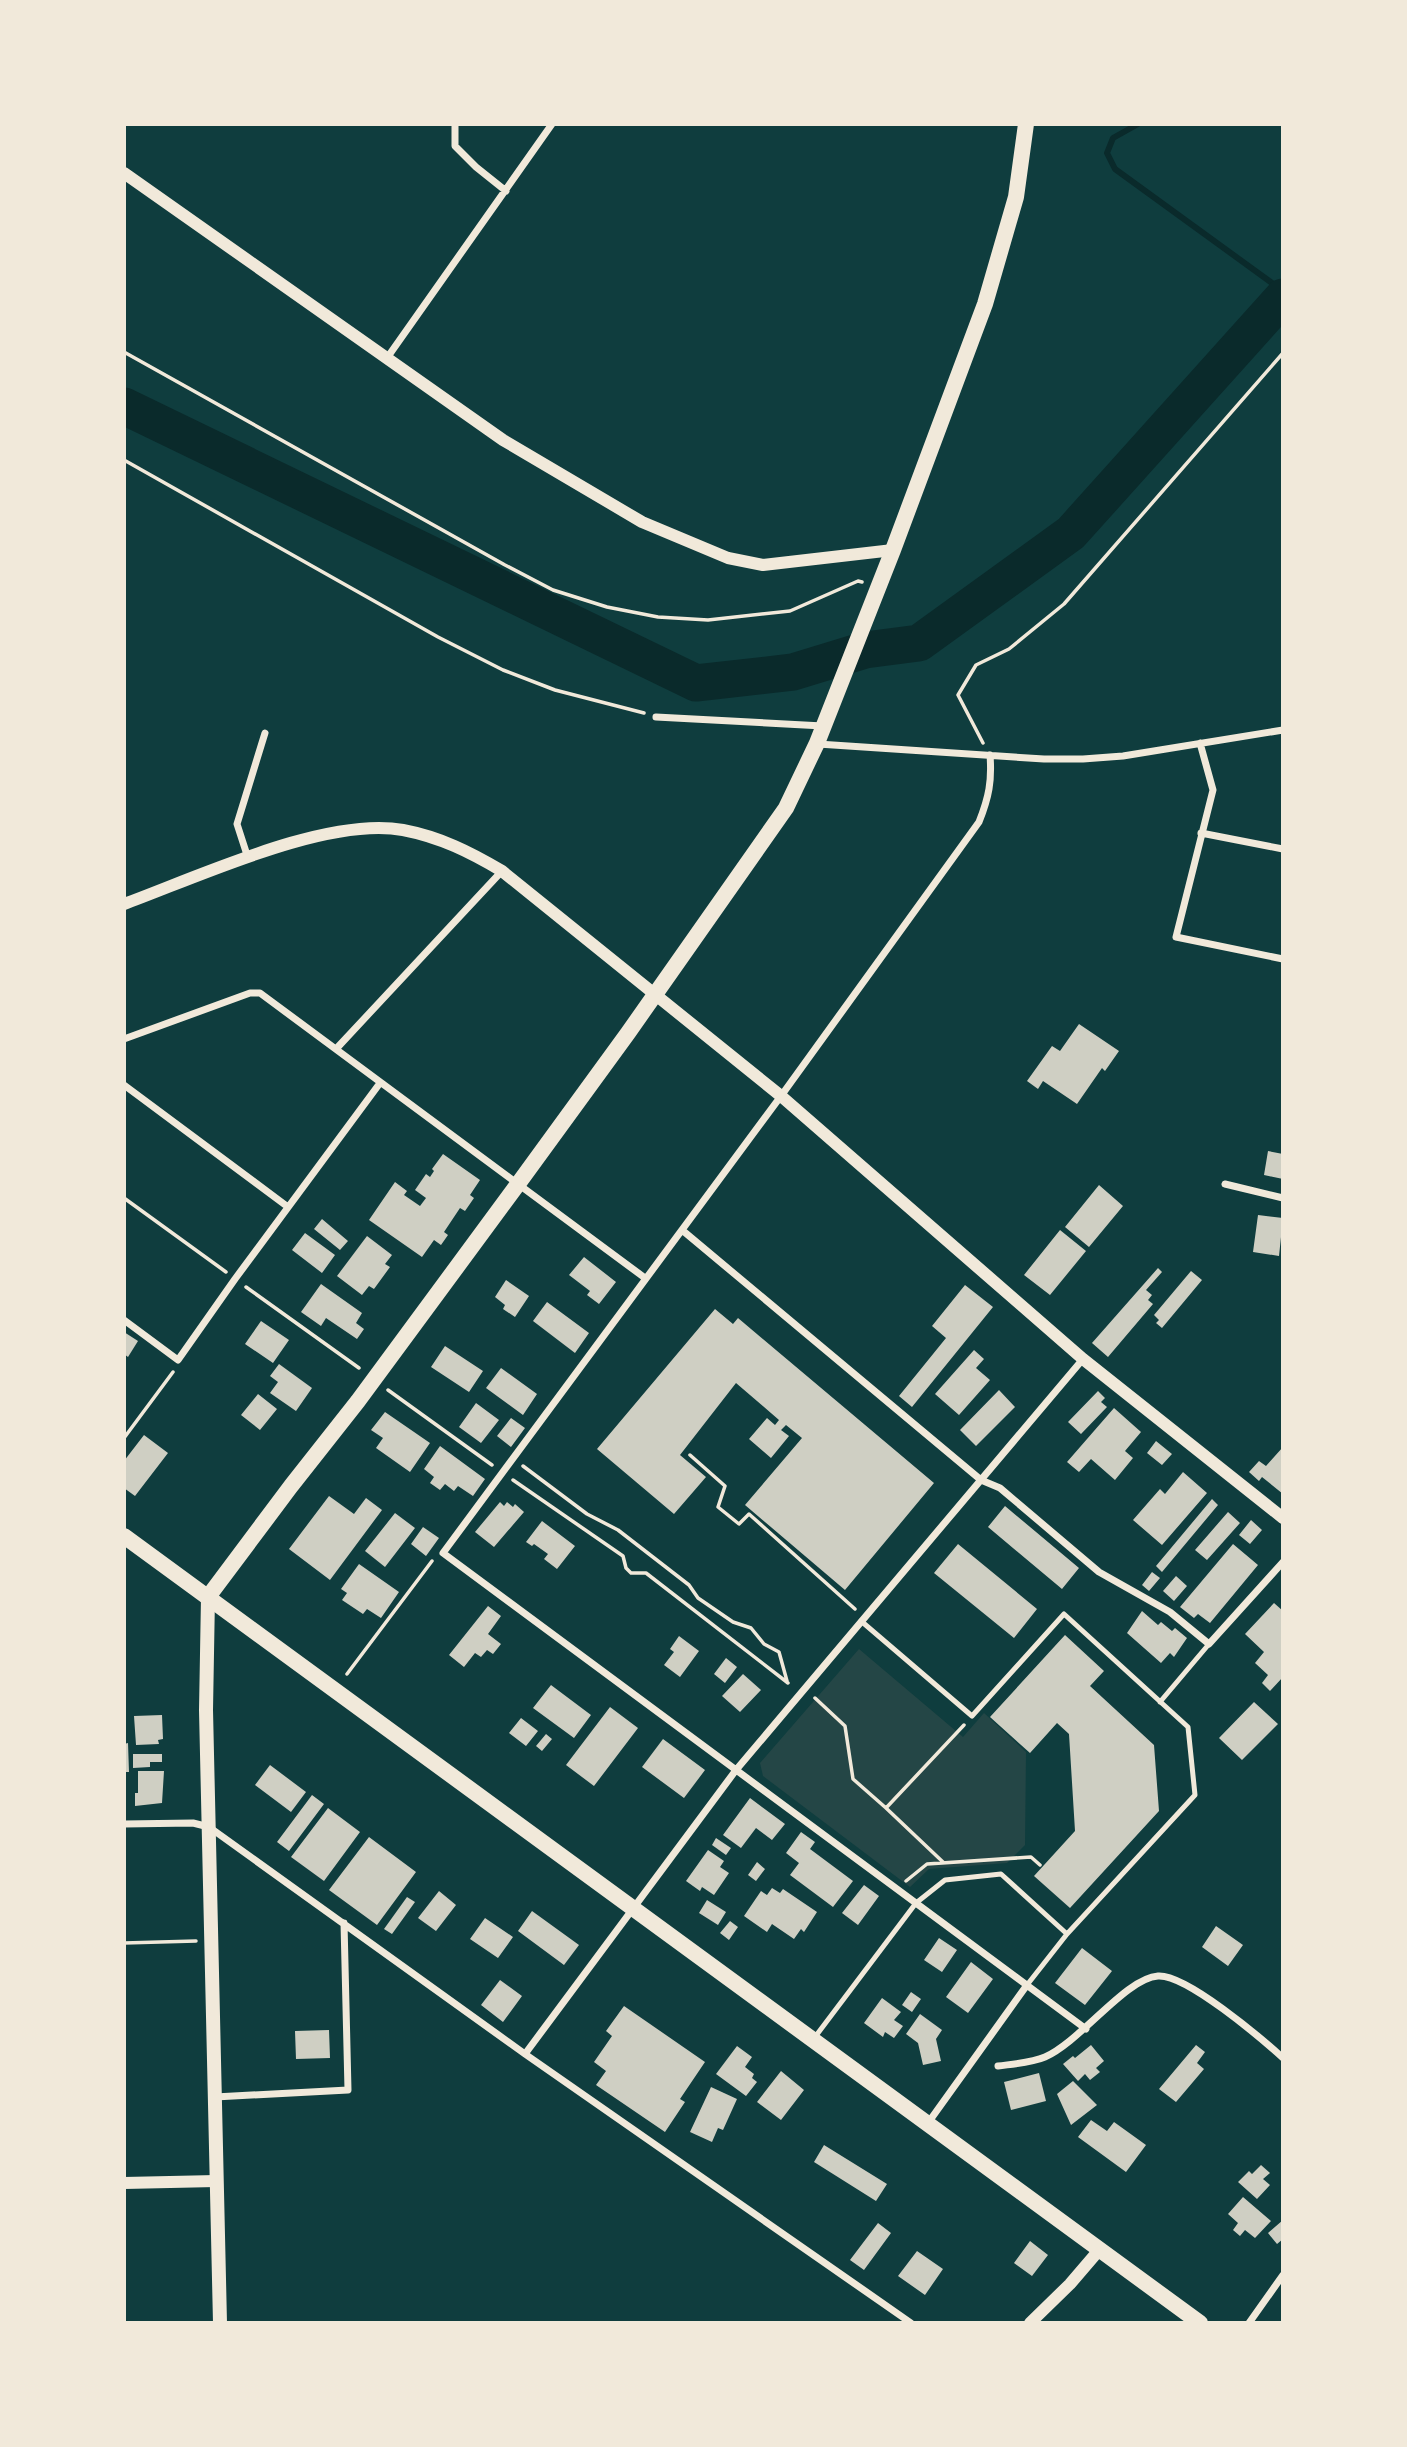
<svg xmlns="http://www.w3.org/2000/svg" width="1407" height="2447" viewBox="0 0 1407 2447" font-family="Poppins,sans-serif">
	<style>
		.green { fill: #244646 }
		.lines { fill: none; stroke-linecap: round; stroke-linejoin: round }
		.stream { stroke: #0a2a2b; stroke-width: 6 }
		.river { stroke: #0a2a2b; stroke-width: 37 }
		.building { fill: #cfcfc3 }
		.path { stroke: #f1e9da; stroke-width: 3.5 }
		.service { stroke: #f1e9da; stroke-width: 5 }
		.minor { stroke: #f1e9da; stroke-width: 7 }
		.tertiary { stroke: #f1e9da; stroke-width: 12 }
		.secondary { stroke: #f1e9da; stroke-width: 14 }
		.primary { stroke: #f1e9da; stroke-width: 16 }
	</style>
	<rect width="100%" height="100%" fill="#0f3d3e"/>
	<path class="green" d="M859,1649l104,88 21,-24 42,39 -1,93 -18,18 -78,6 -19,18 -147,-111 -3,-13z"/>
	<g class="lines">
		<path class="stream" d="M1138,124l-25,14 -6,15 8,16 168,122"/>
		<path class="river" d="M124,406l572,277 97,-11 72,-22 54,-7 152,-110 212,-236"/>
	</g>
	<path class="building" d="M1079,1024l40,27 -14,20 -3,-3 -25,36 -34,-23 -5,8 -11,-8 25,-35 8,5z
		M1268,1151l15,3v25l-19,-4z
		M443,1154l37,26 -10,15 4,3 -9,13 -5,-3 -16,24 4,3 -7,10 -7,-5 -12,17 -53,-37 26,-38 12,9 -3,4 16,11 6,-8 -11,-8 11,-16 4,3 4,-6 -2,-2z
		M1099,1185l24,21 -34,41 -24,-20z
		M1258,1215l25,3 -4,38 -26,-4z
		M322,1219l26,22 -8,9 -26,-21z
		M1060,1230l26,21 -36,44 -26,-20z
		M305,1233l30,22 -13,18 -30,-23z
		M367,1236l25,19 -7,9 5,3 -16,22 -5,-3 -7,9 -25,-19z
		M584,1257l32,25 -17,22 -12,-9 3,-4 -21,-16z
		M1158,1268l4,4 -16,18 6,5 -4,5 5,4 -45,53 -16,-14z
		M1191,1271l11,9 -40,48 -6,-5 3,-3 -5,-5z
		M506,1280l23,16 -14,21 -12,-8 2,-4 -10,-8z
		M321,1284l41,29 -6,10 8,6 -7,10 -31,-21 -5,8 -20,-14z
		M965,1285l28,22 -81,100 -13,-11 47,-58 -14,-12z
		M547,1302l42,31 -14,20 -42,-32z
		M715,1309l18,15 5,-6 196,165 -89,107 -100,-85 57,-67 -16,-13 -5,5 8,6 -18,22 -22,-19 18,-21 8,7 4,-5 -43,-37 -56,72 26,22 -32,37 -77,-65z
		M261,1321l28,19 -16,23 -28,-19z
		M124,1332l14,9 -10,16 -4,-3z
		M445,1346l38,25 -14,21 -38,-25z
		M974,1350l10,9 -8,9 14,12 -31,35 -24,-21z
		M279,1364l33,24 -16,23 -26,-18 8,-11 -8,-6z
		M501,1368l36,26 -14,21 -37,-27z
		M999,1390l16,17 -39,39 -16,-16z
		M1098,1391l7,7 -4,4 6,5 -26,27 -13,-12z
		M258,1394l19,15 -17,21 -19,-15z
		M476,1403l23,17 -18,23 -22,-16z
		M1114,1408l27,24 -16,19 8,7 -18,22 -24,-21 -12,13 -12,-10z
		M385,1412l45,31 -20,29 -34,-24 7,-10 -12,-8z
		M511,1418l14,10 -14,19 -14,-11z
		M144,1435l24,18 -33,43 -11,-8v-27z
		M1156,1441l16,13 -10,11 -15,-12z
		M440,1446l45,33 -12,17 -15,-10 -4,5 -9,-7 -5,6 -10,-7 4,-6 -10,-8z
		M1283,1447v47l-21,-17 -3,4 -10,-9 10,-11 7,5z
		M1183,1472l24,21 -45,52 -29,-25 27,-31 5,5z
		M329,1496l25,18 12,-16 16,12 -52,70 -41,-31z
		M1212,1499l6,6 -56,67 -6,-6z
		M500,1502l4,4 3,-4 6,5 2,-3 9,8 -30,35 -19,-15z
		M1005,1506l74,62 -17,21 -74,-62z
		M1228,1512l12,11 -33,37 -12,-10z
		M395,1513l20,15 -30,39 -20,-16z
		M1251,1520l11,10 -12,14 -11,-9z
		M542,1521l33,25 -18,23 -13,-10 4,-5 -14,-10 -2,2 -6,-4z
		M423,1527l16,11 -13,18 -15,-12z
		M958,1544l79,65 -23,29 -80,-65z
		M1233,1544l25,21 -48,58 -12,-9 -4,4 -14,-11z
		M359,1564l40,28 -18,26 -14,-9 -4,5 -21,-14 5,-7 -6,-4z
		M1152,1572l8,6 -11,13 -7,-6z
		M1176,1576l11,10 -13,15 -11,-10z
		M1274,1603l9,8v18l-2,3 2,1v44l-13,14 -8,-8 6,-8 -13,-12 9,-11 -19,-18z
		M488,1606l13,10 -13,18 13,10 -8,10 -6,-4 -6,7 -6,-4 -11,14 -15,-12z
		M1142,1611l16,14 3,-3 11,9 3,-3 12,10 -13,19 -4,-4 -9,10 -34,-30z
		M1065,1635l39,36 -14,15 64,59 5,66 -89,97 -36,-32 41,-45 -6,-97 -12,-11 -27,30 -40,-36z
		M679,1636l20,15 -19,26 -16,-12 10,-13 -4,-3z
		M726,1658l11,9 -12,16 -11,-9z
		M743,1674l18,16 -21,22 -18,-16z
		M551,1685l40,30 -17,23 -41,-30z
		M1254,1702l24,22 -36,36 -23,-22z
		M610,1707l28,21 -44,58 -28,-21z
		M162,1715l1,24 -5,1 1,4 -23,1 -2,-29z
		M521,1718l17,13 -12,15 -17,-13z
		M546,1734l6,5 -10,12 -6,-5z
		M663,1739l42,31 -21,28 -42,-31z
		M128,1743l1,29h-5v-28z
		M133,1754h29v8h-12v5l-17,1z
		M270,1765l36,27 -15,20 -36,-27z
		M138,1771h26l-2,32 -27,3v-13h3z
		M312,1795l12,9 -35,47 -12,-9z
		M750,1798l35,26 -13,16 -16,-12 -15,20 -18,-13z
		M328,1808l32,24 -36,49 -33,-24z
		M801,1832l14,10 -5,7 43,32 -20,26 -43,-32 9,-12 -13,-10z
		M369,1837l47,35 -39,53 -48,-35z
		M716,1838l15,10 -5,7 -14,-10z
		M708,1850l16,11 -4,6 9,6 -15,22 -12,-8 -2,4 -14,-10z
		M757,1862l8,7 -9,12 -8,-6z
		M864,1885l15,11 -21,29 -16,-12z
		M772,1888l8,5 3,-4 34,23 -13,20 -3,-3 -7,10 -22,-15 -5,8 -23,-16 17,-25 6,4z
		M439,1891l17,14 -20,26 -18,-13z
		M407,1897l8,5 -23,32 -8,-5z
		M707,1900l19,12 -8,13 -19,-12z
		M532,1911l47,34 -15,20 -46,-34z
		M485,1918l28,19 -15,21 -28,-19z
		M730,1921l8,6 -9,13 -9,-7z
		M1216,1926l27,19 -15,21 -26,-19z
		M939,1938l18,12 -15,22 -18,-12z
		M1082,1948l30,23 -27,34 -30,-22z
		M971,1962l22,17 -25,34 -22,-16z
		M500,1980l22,16 -19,26 -22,-17z
		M911,1992l10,7 -9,13 -10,-7z
		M882,1998l19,14 -7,8 9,6 -9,12 -9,-6 -2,5 -19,-14z
		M624,2006l81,56 -25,37 5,3 -20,30 -69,-47 10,-14 -12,-9 18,-26 -6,-5z
		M920,2014l22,16 -6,9 5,22 -18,4 -5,-22 -12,-9z
		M329,2030l1,28 -34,1 -1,-28z
		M1091,2045l13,16 -8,7 4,4 -10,8 -5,-6 -7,7 -15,-17 10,-8 2,2z
		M1196,2045l9,7 -8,11 7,6 -28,33 -17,-13z
		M737,2046l15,11 -7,10 9,7 -2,4 5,4 -11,14 -30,-22z
		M781,2071l23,19 -23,30 -24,-18z
		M1039,2073l7,28 -35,9 -7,-28z
		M1073,2081l24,24 -26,20 -14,-31z
		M711,2087l26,12 -14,31 -5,-2 -6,14 -22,-10z
		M1091,2120l16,11 7,-9 32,23 -20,27 -48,-35z
		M824,2145l63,39 -11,17 -62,-39z
		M1261,2165l9,8 -7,6 7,6 -13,14 -19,-17 11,-11 3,3z
		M1243,2197l28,24 -16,17 -10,-8 -5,6 -7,-6 5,-7 -10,-9z
		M1283,2220v19l-6,5 -9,-11z
		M878,2223l13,10 -27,37 -14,-10z
		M1030,2241l18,14 -16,21 -18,-13z
		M917,2251l26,18 -18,26 -27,-19z"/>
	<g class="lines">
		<path class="path" d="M124,352l381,213 48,25 54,17 51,10 50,3 82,-9 68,-30 4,1
			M124,460l314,177 65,33 52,20 89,23
			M983,743l-25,-48 18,-30 33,-16 55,-45 219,-251
			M124,1198l102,74
			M246,1287l113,81
			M388,1390l104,75
			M124,1438l49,-66
			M690,1455l35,31 -7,21 21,17 10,-10 106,95
			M523,1466l64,48 31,16 71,55 9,13 35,24 18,6 13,16 15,8 8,29
			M513,1480l110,76 3,12 5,5h15l142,110
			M347,1674l85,-113
			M815,1698l30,28 8,53 33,29
			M944,1863l-58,-55 78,-83
			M906,1881l21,-17 104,-7 9,8
			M124,1943l72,-2"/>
		<path class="service" d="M861,1621l111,95 92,-102 124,113 7,68 -128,139 -40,51
			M1160,1702l49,-58
			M815,2037l101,-134 29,-23 56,-6 66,60"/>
		<path class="minor" d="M455,124v22l21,21 30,24
			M387,358l165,-234
			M656,717l167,9
			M1200,743l13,47 -37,147 107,22
			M818,744l226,15h39l40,-3 160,-26
			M990,755c2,26 -1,42 -11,67l-198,274 -338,457 643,476
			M1201,833l82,16
			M248,858l-11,-34 28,-91
			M124,1039l126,-46h10l385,285
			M336,1049l166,-178
			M124,1085l164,122
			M1225,1184l58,14
			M682,1230l299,250 19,8 99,84 71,40 39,32 74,-82
			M124,1320l54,40 57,-81 145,-196
			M124,1824l69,-1 16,4 316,227 386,269
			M525,2054l211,-284 347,-411
			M998,2066c15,-2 33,-3 47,-9 36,-16 81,-79 113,-81 28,-2 103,62 125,82
			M215,2097l133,-7 -4,-167
			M928,2123l99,-138
			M1249,2323l34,-48"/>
		<path class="tertiary" d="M124,173l379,267 139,82 86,36 35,7 130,-15
			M124,904c74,-27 203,-88 279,-74 37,7 67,22 99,41l279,225 302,263 200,159
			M124,2183l92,-2
			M1030,2323l40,-39 30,-35"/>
		<path class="secondary" d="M208,1597l-2,113 14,613"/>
		<path class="primary" d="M124,1536l1076,787
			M208,1597l83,-111 67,-85 160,-217 110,-151 158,-225 31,-65 76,-193 92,-246 31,-107 10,-73"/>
	</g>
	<rect width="1407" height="2447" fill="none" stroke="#f1e9da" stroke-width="252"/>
</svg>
